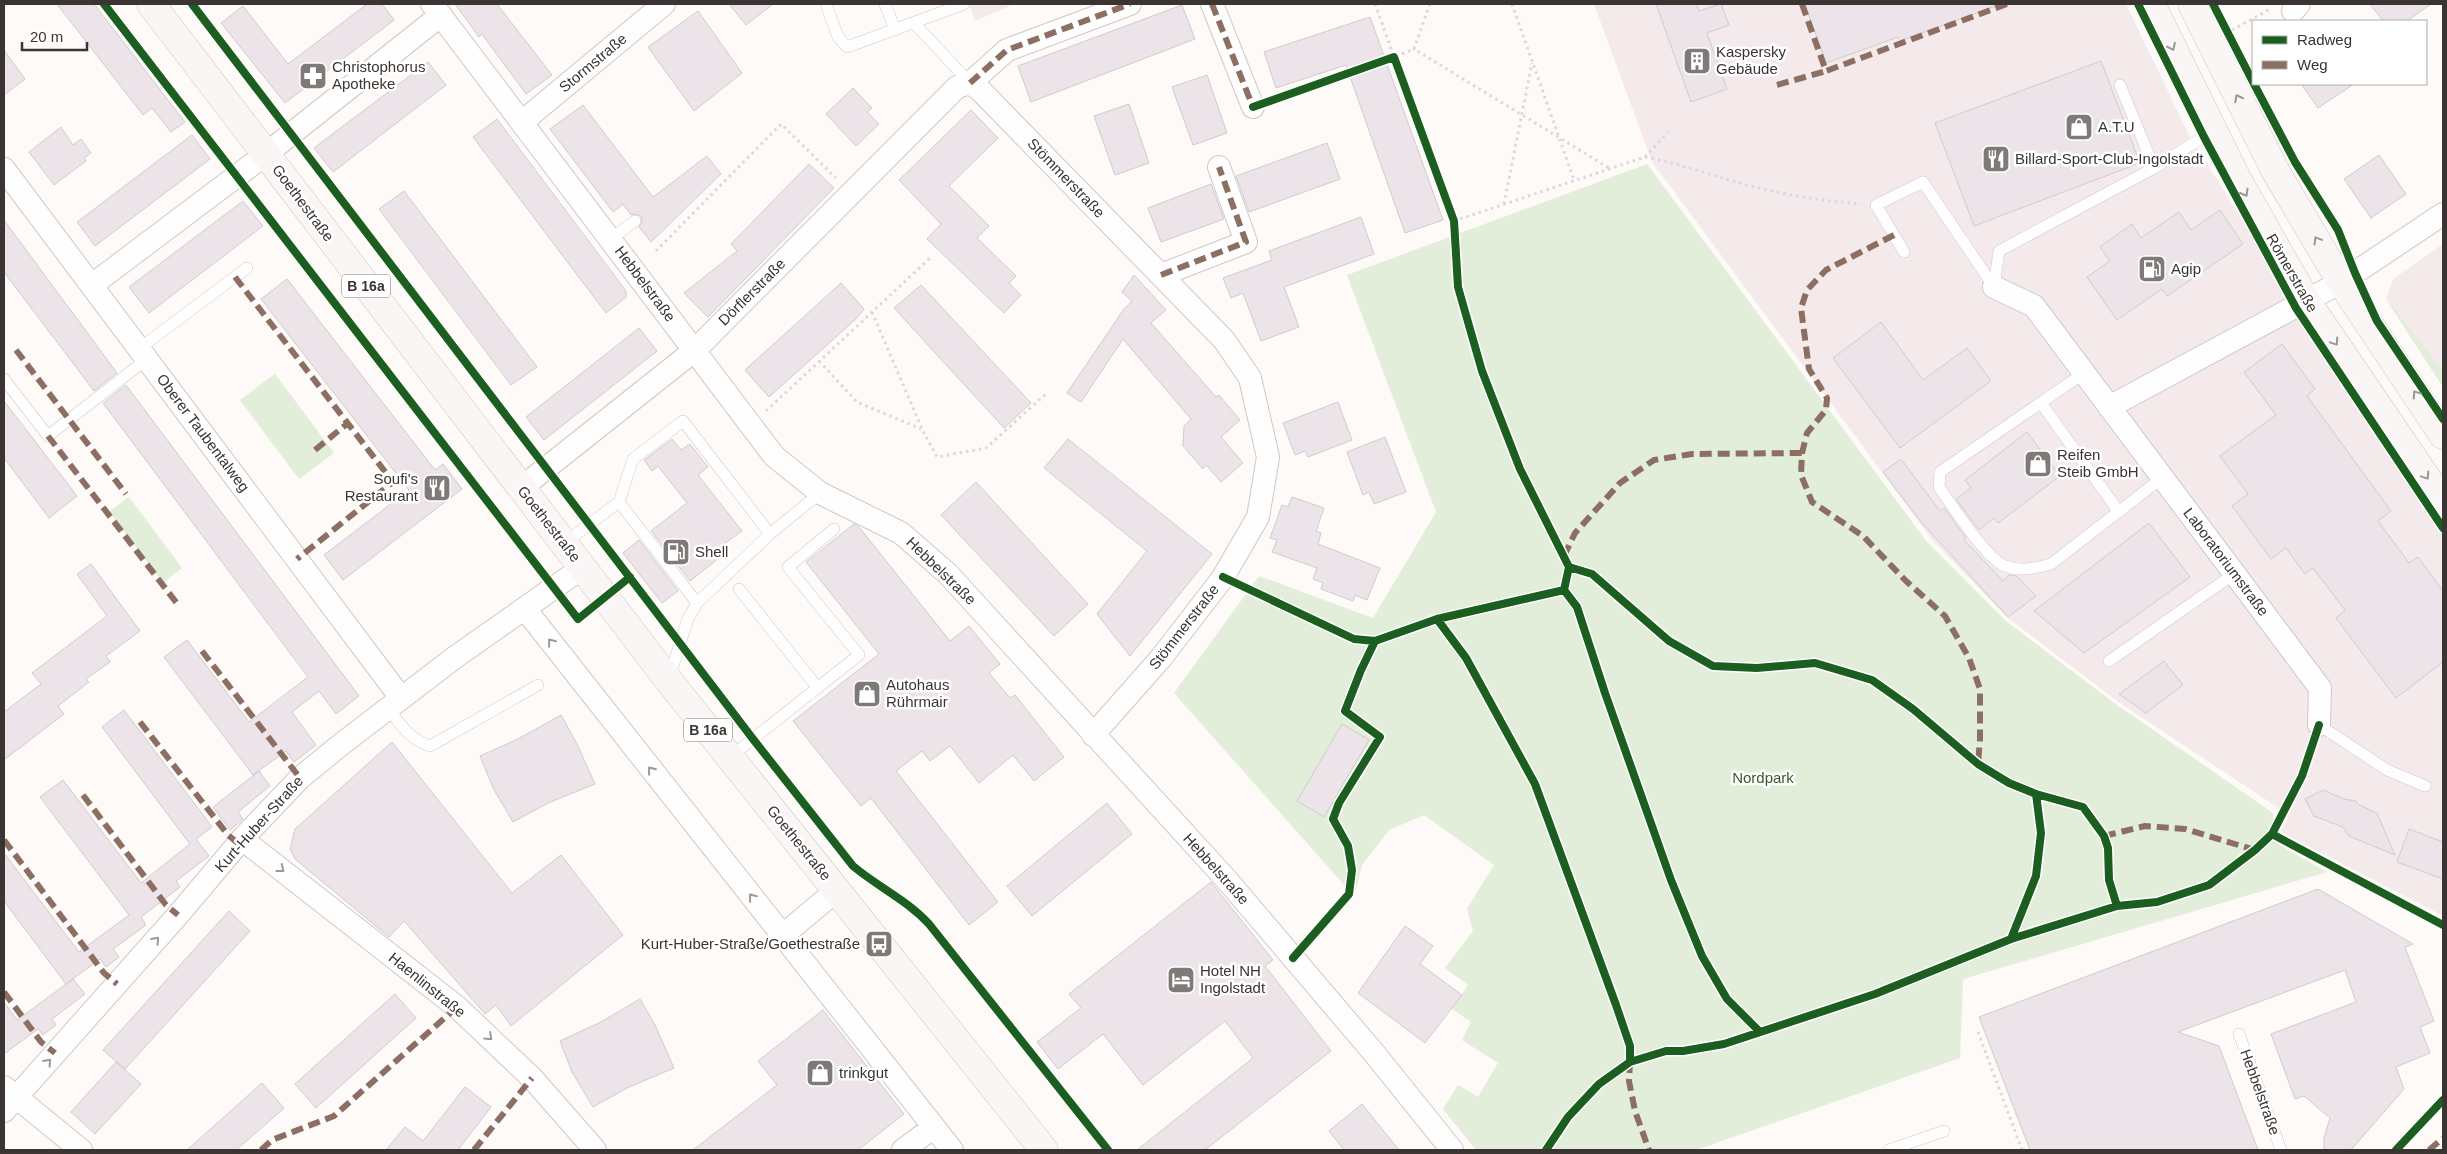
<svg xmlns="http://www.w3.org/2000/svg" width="2447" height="1154" viewBox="0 0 2447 1154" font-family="Helvetica,sans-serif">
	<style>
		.commercial { fill: #f4eaec }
		.green { fill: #e2edda }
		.building { fill: #ece4e9; stroke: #cfcccd }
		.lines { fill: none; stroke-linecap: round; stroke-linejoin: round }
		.lane-casing { stroke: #cdc9c6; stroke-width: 12 }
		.street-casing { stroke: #cdc9c6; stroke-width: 24 }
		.primary-casing { stroke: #cfc7c4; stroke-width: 29 }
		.path { stroke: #dad9d9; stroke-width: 3; stroke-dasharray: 2.5 4; stroke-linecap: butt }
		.lane { stroke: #fffefe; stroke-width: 11 }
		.street { stroke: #fffefe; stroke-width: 22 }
		.primary { stroke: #faf6f5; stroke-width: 28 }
		.quiet { stroke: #8d6e63; stroke-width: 6; stroke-dasharray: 12 6; stroke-linecap: butt }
		.cycleway-casing { stroke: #fff; stroke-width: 11 }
		.cycleway { stroke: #1b5e20; stroke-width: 8 }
		.oneway { stroke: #9a9694 }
		.oneway2 { stroke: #9c9a98 }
		.labels { text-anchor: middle; stroke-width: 5; stroke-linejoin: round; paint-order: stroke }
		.shield { fill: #fff; stroke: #757270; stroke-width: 1 }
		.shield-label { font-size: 14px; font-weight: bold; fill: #3a3532 }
		.poi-label { font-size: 15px; fill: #3a3532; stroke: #fff; text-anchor: start }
		.street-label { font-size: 15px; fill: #3a3532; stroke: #fff }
		.park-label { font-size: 15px; fill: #395928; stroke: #fff }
	</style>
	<rect width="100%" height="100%" fill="#fdfaf8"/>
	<path class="commercial" d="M969,4h45l-39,17z
		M1594,4h532l64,133 253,399v380l-162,-84 8,-17 -172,-114 -109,-83 -75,-77 -281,-379z
		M2443,244v143l-57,-88 7,-20z"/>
	<path class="green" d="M1647,164l280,378 79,79 111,84 156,108 3,30 51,29 -364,107 -3,79 -264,92h-220l-33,-41 15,-24 20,12 20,-34 -36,-23 9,-18 -19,-13 16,-24 -23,-17 28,-37 -6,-22 27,-44 -70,-50 -35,15 -27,35 -6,25 -11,-4 -171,-193 85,-117 114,42 63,-106 -89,-237z
		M2386,299l57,72v16z
		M275,374l59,79 -35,26 -59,-79z
		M129,497l53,71 -19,15 -54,-71z"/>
	<path class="building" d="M57,4h37l91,118 -14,10 -19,-24 -9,7z
		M367,4h15l12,16 -109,83 -64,-80 22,-17 45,58z
		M455,4h42l55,71 -26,19 -44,-60 -3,3z
		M729,4h44l-27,21z
		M1656,4h40l3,7 22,-7 8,21 -22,8 20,56 -36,13z
		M1805,4h191v2l-96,35 -2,-4 -72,26z
		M2370,4h61l-24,17h-24z
		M1182,5l13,34 -164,63 -13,-36z
		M698,11l44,62 -48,38 -46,-64z
		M1370,17l73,203 -38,13 -59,-168 -70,23 -12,-36z
		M4,50l21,29 -21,16z
		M2101,61l39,102 -166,63 -39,-103z
		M428,62l18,23 -113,87 -19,-24z
		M1207,75l20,58 -34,12 -21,-58z
		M2301,84h53l-36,24z
		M853,88l19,20 -5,4 12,12 -23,22 -30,-32z
		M1129,104l20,59 -34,12 -21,-59z
		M583,105l70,92 54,-41 14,18 -70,68 -12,-15 3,-6 -1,-5 -6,-2 -4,1 -8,-11 -10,8 -63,-83z
		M971,110l27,28 -49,48 40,40 -12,12 39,38 -7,7 12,12 -17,18 -77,-74 14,-15 -42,-44z
		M497,119l129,172v6l-20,16 -133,-176z
		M61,127l12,18 8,-6 10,14 -7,5 2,3 -32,24 -25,-33z
		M192,135l18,24 -115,87 -18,-24z
		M1327,143l13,36 -91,33 -13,-36z
		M2379,155l27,39 -35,24 -27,-39z
		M809,164l25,24 -126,129 -24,-24 53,-42 -6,-7z
		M1211,184l13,35 -63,23 -13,-34z
		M404,191l133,176 -26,18 -132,-176z
		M243,201l20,25 -114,87 -20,-26z
		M2220,210l23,34 -76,52 -5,-7 -45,31 -30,-43 23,-16 -10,-14 32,-23 9,14 38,-26 12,18z
		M1361,217l13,37 -90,33 15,40 -38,14 -18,-48 -12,5 -8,-20 49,-18 -3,-9z
		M4,220l113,153 -23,18 -90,-119z
		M1134,275l32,35 -15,13 65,74 3,-2 21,25 -19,17 22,26 -22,19 -15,-17 -3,4 -20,-23 1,-20 7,-7 -68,-80 -42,63 -14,-9 57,-84 8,-8 -10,-9z
		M287,279l148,191 8,-6 19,25 -119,91 -19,-25 85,-65 -148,-191z
		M841,283l23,26 -8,10 -87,78 -24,-27z
		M921,285l110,118 -27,25 -110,-120z
		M1881,322l42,58 44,-32 24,33 -91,67 -67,-90z
		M639,328l18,23 -113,89 -18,-23z
		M2282,344l33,45 -8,7 84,115 -13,10 31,42 9,-6 25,34v71l-47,36 -60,-80 9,-8 -32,-42 -8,6 -19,-26 -15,11 -39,-53 16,-12 -28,-38 56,-41 -32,-43z
		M126,385l233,311 -23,18 -17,-23 -27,21 24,33 -22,17 -8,-11 -33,24 -89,-118 23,-17 62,82 59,-45 -205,-274z
		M4,401l73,95 -28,22 -45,-60z
		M1338,402l14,38 -44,17 -3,-6 -10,4 -12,-32z
		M2027,432l33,44 -62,47 -4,-5 -15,12 -23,-31 15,-11 -6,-8z
		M1385,437l21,55 -32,12 -5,-12 -6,3 -16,-43z
		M672,439l9,11 9,-6 18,23 -10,8 44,56 -18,13 5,6 -39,31 -39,-50 36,-28 -29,-37 -6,5 -8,-11z
		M1068,439l144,115 -82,102 -33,-42 50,-63 -103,-83z
		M1901,459l39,52 4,-3 22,30 -2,2 39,41 6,-6 8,1 19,20 -28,21 -87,-95 -38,-50z
		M976,482l112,122 -34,32 -113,-121z
		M1292,497l32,11 -8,23 5,2 -3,11 62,24 -13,32 -12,-5 -2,6 -32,-12 2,-6 -10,-4 4,-11 -45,-16 5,-12 -7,-2 12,-33 6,2z
		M2149,523l41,54 -106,76 -50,-42z
		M854,524l5,3 91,114 19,-15 31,38 -11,9 21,25 5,-3 49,62 -30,24 -21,-26 -34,28 -29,-37 -20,15 -8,-10 -26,20 102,131 -29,23 -98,-127 -10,8 -68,-85 86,-67 -73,-92z
		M639,540l39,51 -16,12 -39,-50z
		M91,564l49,67 -34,25 4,6 -24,17 3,3 -31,24 6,8 -60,46v-48l37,-28 -9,-11 75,-57 -30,-42z
		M2164,661l19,24 -37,28 -27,-19z
		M124,710l88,117 -16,12 13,17 -33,25 4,6 -39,30 5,8 -33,24 6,8 -13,10 -6,-8 -34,25 -62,-83v-48l75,99 50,-37 -89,-118 23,-17 78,103 49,-39 -88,-117z
		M561,715l16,29 18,40 -47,19 -35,19 -20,-34 -13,-32 38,-17z
		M1342,724l27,16 -45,77 -27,-16z
		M392,742l120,151 49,-38 62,80 -112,91 -15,-21 -11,9 -81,-93 -15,16 -94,-78 -5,-10 5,-20z
		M259,771l11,15 -32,26 5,7 -13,11 -17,-23z
		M2323,790l21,9 12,2 3,4 18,8 18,42 -46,-19 -6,-9 -29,-11 -9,-17z
		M1107,803l25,31 -100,82 -25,-30z
		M2409,829l34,13v37l-46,-17z
		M1211,882l62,78 -8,6 66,85 -126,99h-68l116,-92 -28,-37 -82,64 -40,-51 -45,35 -21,-27 44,-34 -12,-14z
		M2318,889l95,55 -8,3 29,74 -14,6 10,26 -34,14 8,22 -53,61h-27v-12l6,-20 -26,-22 -9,3 -24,-65 85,-32 -11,-32 -167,62 41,14 39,104h-228l-51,-133z
		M229,911l21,20 -125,138 -22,-19z
		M1405,926l28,20 -13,18 42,31 -37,48 -67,-50z
		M73,979l12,15 -33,25 4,6 -13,10 -5,-6 -34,25v-52l13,18z
		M395,994l21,24 -100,90 -21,-24z
		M640,999l15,26 19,43 -47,20 -34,19 -21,-35 -12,-31 41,-19z
		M823,1010l81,104 -46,36h-165l84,-65 -19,-24z
		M116,1062l25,22 -46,50 -24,-22z
		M262,1083l22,25 -26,23 -22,19h-49z
		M465,1087l26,20 -33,43h-72l19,-23 18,14z
		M1362,1104l37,46h-55l-15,-19z"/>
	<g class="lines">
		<defs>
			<path id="lane" d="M826,4l12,33 9,10 117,-43
				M885,4l10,26
				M914,23l56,60
				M2120,85l34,83
				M611,239l24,-18
				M1904,252l-28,-47 47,-23 71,105
				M1994,287l5,-36 155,-83 59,-37
				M140,348l107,-80
				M2084,373l-144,99 -1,15c12,17 49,74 66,79 16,6 31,2 46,-2l111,-86
				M4,379l44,57 99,-77
				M2041,403l78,109
				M619,502l78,101
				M563,544l56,-42 14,-43 50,-38 87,113
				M739,589l79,99
				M2109,661l125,-87
				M669,678l19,-59 9,-16 73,-69 50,-41
				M388,708c12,16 22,32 42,38l108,-61
				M2319,725l68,45 38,16
				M730,757l129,-102 -71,-88 46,-38
				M2239,1034l42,116
				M1889,1150l55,-19"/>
			<path id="street" d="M432,4l342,452 46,37 81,40 47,41 278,305 148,174 78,97
				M1212,4l41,103
				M2293,11l6,-7
				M970,83l9,6 245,251 26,38 18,79 -10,60 -36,62 -61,79 -68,77
				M522,122l142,-118
				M4,169l397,529
				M1161,275l85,-33 -27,-75
				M92,285l174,-131 175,-139
				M1994,287l40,19 286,382 -1,37
				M2109,407l232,-125 102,-68
				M521,488l174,-138 262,-263 13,-4 37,-33 123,-46
				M525,609l427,541
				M242,839l215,168 75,71 63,72
				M782,936l55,-46
				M4,1087l77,63
				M4,1111l174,-196 64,-76 58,-61 39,-32 115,-88 128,-90
				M903,1150l31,-23"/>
			<path id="primary" d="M151,4l522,682 371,464
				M2151,4l85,173 71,125 136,200
				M2192,4l84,168 65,110 102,153"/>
		</defs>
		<use href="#lane" class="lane-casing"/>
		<use href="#street" class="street-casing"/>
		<use href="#primary" class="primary-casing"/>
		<path class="path" d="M1375,4l19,53 20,-8
			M1430,4l-16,45 195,119
			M1512,4l62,176
			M2232,30l40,-22
			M1645,157c38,7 73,21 110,30 35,9 70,14 106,17
			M1504,204l28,-141
			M1454,221l191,-64 23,-25
			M656,251l125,-127 55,54
			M872,312l50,117 15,28 49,-9 62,-56
			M819,361l38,41 64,27
			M766,411l164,-153
			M1978,1032l44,118"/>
		<use href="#lane" class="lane"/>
		<use href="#street" class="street"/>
		<use href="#primary" class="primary"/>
		<path class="quiet" d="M1212,4l41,103 4,-1
			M1802,4l24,67 181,-67
			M970,83l37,-33 123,-46
			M1777,85l49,-14
			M1894,235l-68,35 -19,20 -6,18 8,61 18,29 -1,12 -19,23 -5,20 -1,22 11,27 51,34 43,45 39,35 24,42 11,31v50l-2,25
			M1161,275l85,-33 -27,-75
			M235,277l158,205 -96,77
			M16,350l110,144
			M48,436l131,170
			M315,450l33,-27
			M1564,556l11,-23 45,-50 34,-23 38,-6 110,-1
			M202,651l98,127
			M140,722l88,113 11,9
			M83,795l83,110 12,10
			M2104,836l41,-10 40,3 70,21
			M4,840l100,133 13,11
			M4,992l37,50 14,11
			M1630,1061l-1,20 6,30 14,39
			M261,1150l11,-10 62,-24 123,-109
			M474,1150l58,-72
			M2429,1150l14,-12"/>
		<defs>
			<path id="cycleway" d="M104,4l474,615 52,-42
				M192,4l561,735 100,127c25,21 54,34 76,58l179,226
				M2138,4l66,133 92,171 147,220
				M2213,4l40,78
				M2254,84l41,78 43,68 17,43 22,48 66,98
				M1253,107l141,-50 60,164 4,66 24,84 38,98 49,98
				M1223,577l131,62 21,2 62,-22 127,-29 5,-23 23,7 77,67 44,25 44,2 58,-5 57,17 41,29 65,55 31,19 27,11 47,13 21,29 4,12 1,32 8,26
				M1564,590l13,17 28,86 66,187 31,76 25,43 32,32
				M1437,619l29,39 69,126 81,221 14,41v16
				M2272,834l30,-58 17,-51
				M2011,939l25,-63 5,-43 -5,-39
				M1293,958l56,-64 3,-24 -4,-24 -15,-27 6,-16 41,-66 -35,-26 16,-41 14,-29
				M1546,1150l22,-33 31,-33 31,-22 36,-11h17l41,-7 151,-50 136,-55 106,-33 40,-4 52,-17 46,-35 17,-16 171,91
				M2396,1150l47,-50"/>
		</defs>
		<use href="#cycleway" class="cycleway-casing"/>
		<use href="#cycleway" class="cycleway"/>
	</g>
	<defs><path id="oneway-chevron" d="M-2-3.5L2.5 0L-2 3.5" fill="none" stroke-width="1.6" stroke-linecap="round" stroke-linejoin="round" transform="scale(1.25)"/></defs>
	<g class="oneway">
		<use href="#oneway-chevron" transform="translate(2172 47) rotate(64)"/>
		<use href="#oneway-chevron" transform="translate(2238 98) rotate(-117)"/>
		<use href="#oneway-chevron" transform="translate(2245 193) rotate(60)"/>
		<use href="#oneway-chevron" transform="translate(2317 240) rotate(-121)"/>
		<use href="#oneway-chevron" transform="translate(2335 342) rotate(56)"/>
		<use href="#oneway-chevron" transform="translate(2416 394) rotate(-124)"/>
		<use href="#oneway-chevron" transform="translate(2426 476) rotate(56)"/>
	</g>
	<g class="oneway2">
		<use href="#oneway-chevron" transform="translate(551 642) rotate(-128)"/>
		<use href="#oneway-chevron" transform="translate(651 770) rotate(-128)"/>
		<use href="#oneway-chevron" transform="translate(281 869) rotate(38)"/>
		<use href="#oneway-chevron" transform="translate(752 897) rotate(-128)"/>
		<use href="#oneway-chevron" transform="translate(156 940) rotate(-48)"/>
		<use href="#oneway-chevron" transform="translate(489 1037) rotate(43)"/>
		<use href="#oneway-chevron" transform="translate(48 1062) rotate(-48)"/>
	</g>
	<defs>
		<symbol id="building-square" viewBox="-11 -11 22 22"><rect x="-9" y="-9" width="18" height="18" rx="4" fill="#7e7a77" stroke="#fff"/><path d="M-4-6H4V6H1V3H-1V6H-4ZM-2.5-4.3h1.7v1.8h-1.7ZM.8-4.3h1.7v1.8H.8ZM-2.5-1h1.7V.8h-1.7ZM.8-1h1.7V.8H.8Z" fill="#fff"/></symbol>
		<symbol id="pharmacy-square" viewBox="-11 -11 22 22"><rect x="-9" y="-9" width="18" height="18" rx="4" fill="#7e7a77" stroke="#fff"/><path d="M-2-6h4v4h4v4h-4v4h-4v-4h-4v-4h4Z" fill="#fff"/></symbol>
		<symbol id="shop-square" viewBox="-11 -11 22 22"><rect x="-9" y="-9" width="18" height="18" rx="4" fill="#7e7a77" stroke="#fff"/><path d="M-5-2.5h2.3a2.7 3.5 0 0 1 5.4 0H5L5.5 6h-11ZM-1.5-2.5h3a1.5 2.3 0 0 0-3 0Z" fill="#fff"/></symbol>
		<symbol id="restaurant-square" viewBox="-11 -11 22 22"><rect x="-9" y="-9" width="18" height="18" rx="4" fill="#7e7a77" stroke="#fff"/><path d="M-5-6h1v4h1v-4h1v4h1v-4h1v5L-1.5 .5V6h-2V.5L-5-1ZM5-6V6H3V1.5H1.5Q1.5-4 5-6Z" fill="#fff"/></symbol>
		<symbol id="fuel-square" viewBox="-11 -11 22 22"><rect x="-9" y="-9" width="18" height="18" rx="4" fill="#7e7a77" stroke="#fff"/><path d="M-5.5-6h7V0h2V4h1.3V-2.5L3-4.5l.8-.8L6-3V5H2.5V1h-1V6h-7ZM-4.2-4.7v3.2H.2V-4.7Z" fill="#fff"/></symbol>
		<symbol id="bus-square" viewBox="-11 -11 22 22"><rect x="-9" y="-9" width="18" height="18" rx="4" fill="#7e7a77" stroke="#fff"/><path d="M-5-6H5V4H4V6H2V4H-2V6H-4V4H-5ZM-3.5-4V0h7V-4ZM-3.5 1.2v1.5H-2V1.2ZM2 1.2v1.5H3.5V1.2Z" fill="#fff"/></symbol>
		<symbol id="hotel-square" viewBox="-11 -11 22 22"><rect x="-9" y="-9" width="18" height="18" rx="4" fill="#7e7a77" stroke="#fff"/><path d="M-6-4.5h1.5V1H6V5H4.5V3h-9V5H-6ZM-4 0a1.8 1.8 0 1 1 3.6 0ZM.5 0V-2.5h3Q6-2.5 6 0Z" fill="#fff"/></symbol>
	</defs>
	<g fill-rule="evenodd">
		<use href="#building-square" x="1681" y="45" width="32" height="32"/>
		<use href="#pharmacy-square" x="297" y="60" width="32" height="32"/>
		<use href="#shop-square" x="2063" y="111" width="32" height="32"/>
		<use href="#restaurant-square" x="1980" y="143" width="32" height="32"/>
		<use href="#fuel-square" x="2136" y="253" width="32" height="32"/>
		<use href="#shop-square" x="2022" y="448" width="32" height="32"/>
		<use href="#restaurant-square" x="421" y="472" width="32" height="32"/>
		<use href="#fuel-square" x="660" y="536" width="32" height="32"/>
		<use href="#shop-square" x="851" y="678" width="32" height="32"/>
		<use href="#bus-square" x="863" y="928" width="32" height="32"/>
		<use href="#hotel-square" x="1165" y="964" width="32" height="32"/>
		<use href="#shop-square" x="804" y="1057" width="32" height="32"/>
	</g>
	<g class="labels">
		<g class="shield">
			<rect x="342" y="274.5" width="48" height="23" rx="4"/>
			<rect x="684" y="718.5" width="48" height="23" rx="4"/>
		</g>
		<g class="shield-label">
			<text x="366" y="291">B 16a</text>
			<text x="708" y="735">B 16a</text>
		</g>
		<g class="poi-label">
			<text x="1716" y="57">Kaspersky<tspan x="1716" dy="17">Gebäude</tspan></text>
			<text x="332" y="72">Christophorus<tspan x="332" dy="17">Apotheke</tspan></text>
			<text x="2098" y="132">A.T.U</text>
			<text x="2015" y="164">Billard-Sport-Club-Ingolstadt</text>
			<text x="2171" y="274">Agip</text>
			<text x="2057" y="460">Reifen<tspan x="2057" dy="17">Steib GmbH</tspan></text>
			<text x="418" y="484" text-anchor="end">Soufi's<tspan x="418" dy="17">Restaurant</tspan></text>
			<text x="695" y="557">Shell</text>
			<text x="886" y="690">Autohaus<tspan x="886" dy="17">Rührmair</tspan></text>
			<text x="860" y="949" text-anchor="end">Kurt-Huber-Straße/Goethestraße</text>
			<text x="1200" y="976">Hotel NH<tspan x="1200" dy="17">Ingolstadt</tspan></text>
			<text x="839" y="1078">trinkgut</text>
		</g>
		<g class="street-label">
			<text transform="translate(593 63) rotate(-40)" y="5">Stormstraße</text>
			<text transform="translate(1066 178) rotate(46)" y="5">Stömmerstraße</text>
			<text transform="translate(303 203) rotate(53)" y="5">Goethestraße</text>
			<text transform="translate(2292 273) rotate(60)" y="5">Römerstraße</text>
			<text transform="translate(645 284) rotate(53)" y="5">Hebbelstraße</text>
			<text transform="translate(752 292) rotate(-45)" y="5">Dörflerstraße</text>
			<text transform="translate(203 433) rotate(53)" y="5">Oberer Taubentalweg</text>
			<text transform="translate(549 524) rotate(52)" y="5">Goethestraße</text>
			<text transform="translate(2226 562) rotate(53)" y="5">Laboratoriumstraße</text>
			<text transform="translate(941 571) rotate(44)" y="5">Hebbelstraße</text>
			<text transform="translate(1184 627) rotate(-52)" y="5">Stömmerstraße</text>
			<text transform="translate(259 824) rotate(-48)" y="5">Kurt-Huber-Straße</text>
			<text transform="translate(799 843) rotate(51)" y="5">Goethestraße</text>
			<text transform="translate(1216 869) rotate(48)" y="5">Hebbelstraße</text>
			<text transform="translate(427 985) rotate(39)" y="5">Haenlinstraße</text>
			<text transform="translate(2260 1092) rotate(70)" y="5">Hebbelstraße</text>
		</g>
		<g class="park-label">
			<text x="1763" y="783">Nordpark</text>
		</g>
	</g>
	<rect width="2447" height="1154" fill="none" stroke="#3a3532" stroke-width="10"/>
	<rect x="2252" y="20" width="175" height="65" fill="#ffffff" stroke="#b0aead"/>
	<rect x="2262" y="36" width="25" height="8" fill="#1b5e20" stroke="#b0aead"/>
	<text x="2297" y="45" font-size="15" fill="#3a3532">Radweg</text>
	<rect x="2262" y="61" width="25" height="8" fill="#8d6e63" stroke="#b0aead"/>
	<text x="2297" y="70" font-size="15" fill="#3a3532">Weg</text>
	<path d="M22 42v8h65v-8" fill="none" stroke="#3a3532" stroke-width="2.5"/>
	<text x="30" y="42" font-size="15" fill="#3a3532" stroke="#ffffff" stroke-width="4" paint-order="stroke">20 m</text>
</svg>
